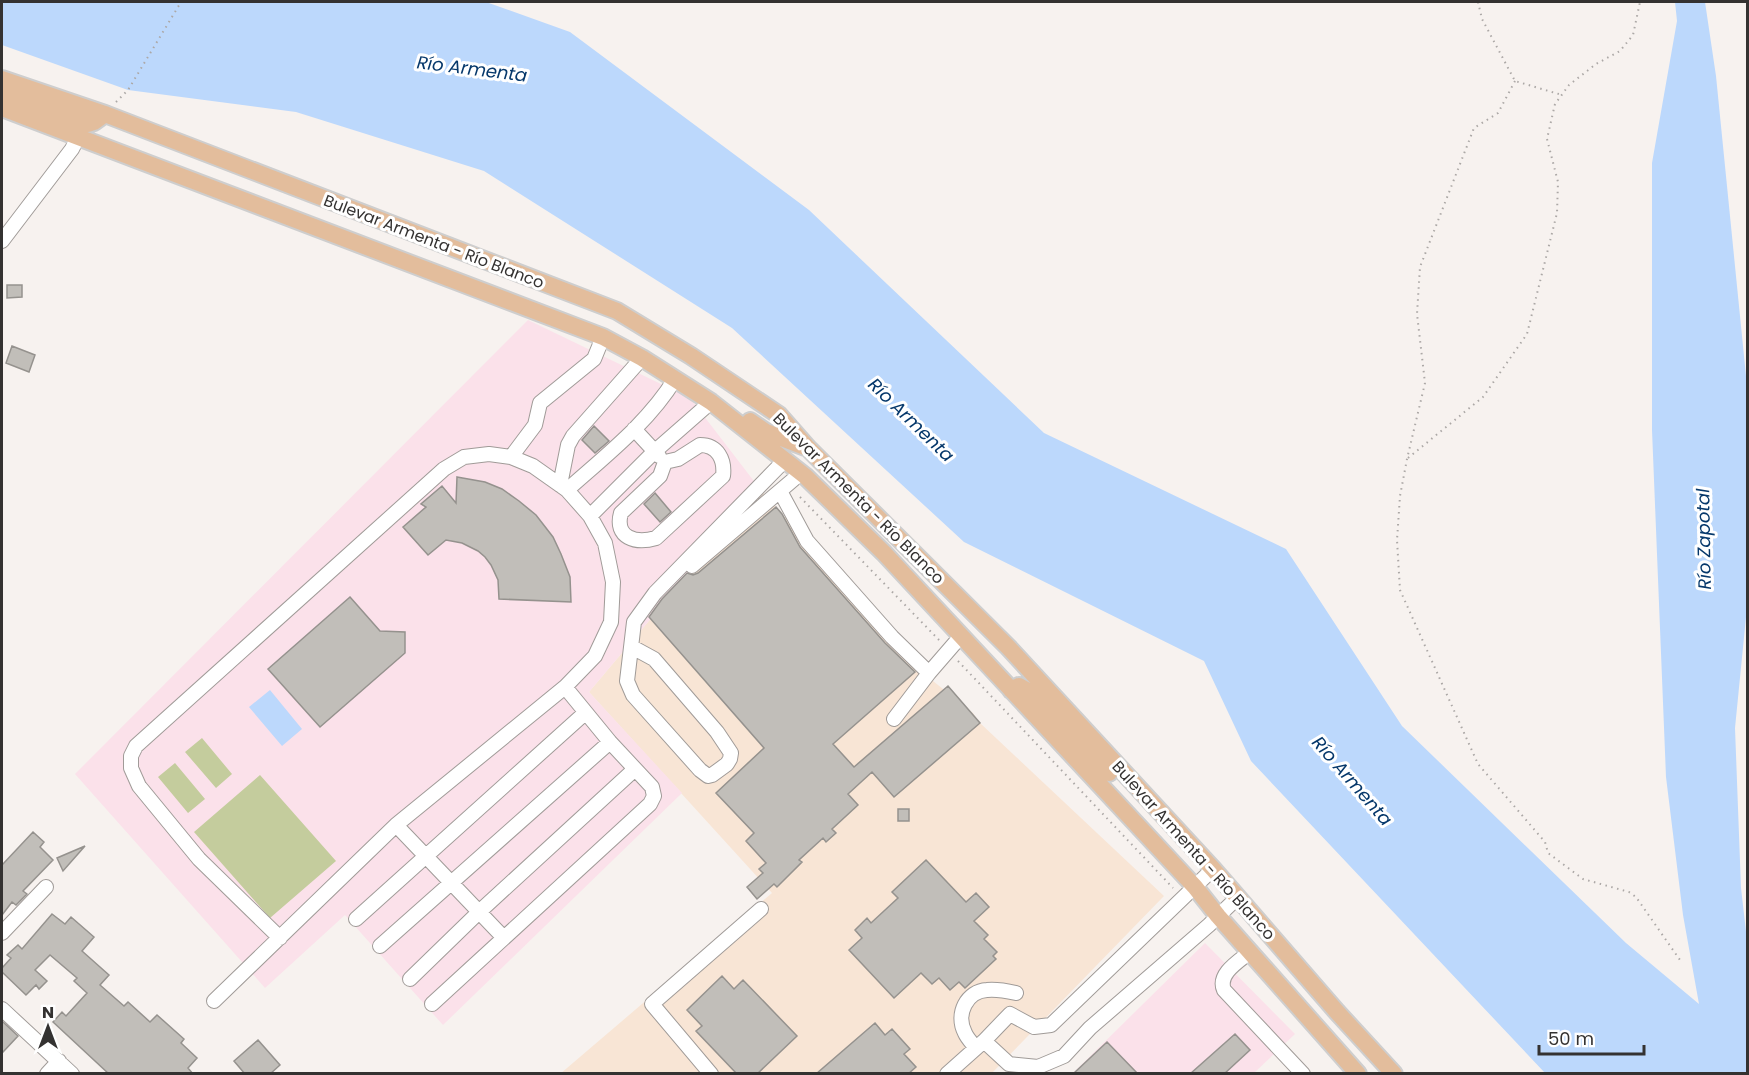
<svg xmlns="http://www.w3.org/2000/svg" width="1749" height="1075" viewBox="0 0 1749 1075" font-family="Poppins,sans-serif">
	<style>
		.commercial { fill: #f8e5d5 }
		.education { fill: #fbe1ea }
		.green { fill: #c4cc9d }
		.water { fill: #bcd8fc }
		.building { fill: #c1beb9; stroke: #95928e; stroke-width: 1.5 }
		.lines { fill: none; stroke-linecap: round; stroke-linejoin: round }
		.minor-casing { stroke: #a09b98; stroke-width: 16 }
		.major-casing { stroke: #cecece; stroke-width: 20 }
		.path { stroke: #aca8a6; stroke-width: 2; stroke-dasharray: 1.5 4.5; stroke-linecap: butt }
		.minor { stroke: #fff; stroke-width: 14 }
		.major { stroke: #e3bd9c; stroke-width: 16 }
		.labels { text-anchor: middle; stroke-width: 6; stroke-linejoin: round; paint-order: stroke }
		.street-label { font-size: 16px; fill: #343231; stroke: #fff }
		.water-label { font-size: 18px; font-style: italic; fill: #06386b; stroke: #fff }
	</style>
	<rect width="100%" height="100%" fill="#f7f2ef"/>
	<path class="commercial" d="M760,489l158,180 55,44 7,10 184,173 -172,177 -432,1 212,-181 -183,-201z"/>
	<path class="education" d="M528,320l162,78 70,91 -171,203 93,101 -239,232 -98,-110 -80,73 -190,-214z
		M1205,943l90,91 -41,39 -182,1z"/>
	<path class="green" d="M202,738l30,36 -16,14 -31,-36z
		M175,763l30,36 -17,14 -30,-36z
		M260,775l76,86 -66,57 -76,-86z"/>
	<path class="water" d="M2,2h484l84,30 239,178 235,223 242,116 116,177 224,217 73,61 -16,-89 -17,-138 -14,-347v-267l25,-142 -2,-19h30l11,74 32,320v201l-13,131 6,160 7,61 -1,124h-202l-294,-312 -47,-100 -240,-119 -232,-214 -248,-157 -188,-59 -168,-22 -126,-45z
		M270,690l32,39 -20,17 -33,-39z"/>
	<path class="building" d="M7,285h15v12l-15,1z
		M12,346l23,9 -6,17 -23,-9z
		M594,426l15,15 -14,12 -13,-13z
		M457,477l28,5 17,7 17,12 17,14 17,22 8,17 9,23 1,25 -72,-3 -1,-19 -7,-15 -6,-8 -7,-6 -16,-8 -16,-3 -18,15 -25,-28 23,-20 -5,-3 21,-18 14,17z
		M655,493l16,19 -11,10 -16,-18z
		M776,507l6,7 18,33 85,96 30,29 -82,72 21,23 94,-81 32,37 -86,74 -22,-25 -24,22 10,11 -26,24 4,4 -10,9 -3,-4 -24,22 3,2 -25,25 -3,-3 -17,15 -10,-12 16,-14 -4,-4 7,-6 -20,-22 8,-8 -38,-40 48,-45 -115,-131 13,-18 25,-26 6,2 5,-2z
		M350,597l30,34 25,1v21l-85,74 -52,-58z
		M898,809h11v12h-11z
		M33,832l11,10 -4,5 13,13 -30,31 4,3 -11,11 -4,-3 -10,13v-50z
		M85,846l-22,25 -6,-13z
		M926,860l40,42 10,-9 13,14 -15,14 14,14 -4,4 13,13 -4,4 3,3 -31,29 -6,-6 -9,8 -11,-12 -7,6 -11,-11 -27,25 -45,-48 13,-12 -7,-8 12,-12 4,5 27,-25 -6,-6z
		M52,914l13,10 6,-7 23,20 -12,14 27,24 -9,10 24,21 4,-4 22,20 7,-7 27,24 -3,4 16,15 -9,10 5,6h-84l-56,-52 9,-10 4,4 21,-23 -13,-12 3,-3 -27,-23 -15,15 12,11 -8,8 -3,-4 -10,10 -24,-23v-4l9,-10 -4,-3 11,-10 4,4z
		M722,976l12,13 9,-9 54,56 -40,38h-20l-41,-43 6,-5 -15,-16z
		M2,1021l16,15 -16,17z
		M875,1023l10,12 7,-6 18,20 -6,5 12,13 -8,7h-92z
		M1235,1034l15,16 -26,24h-34z
		M258,1040l22,25 -10,9h-25l-11,-13z
		M1107,1042l31,32h-65z"/>
	<g class="lines">
		<defs>
			<path id="minor" d="M2,241l70,-92 6,-12
				M634,429l25,27
				M700,445c18,0 25,15 23,31l-67,62c-20,6 -42,0 -35,-25l39,-37 5,-14 13,-3z
				M511,457l24,-32 5,-22 54,-44 9,-22
				M560,485l8,-40 5,-9 69,-78
				M567,490c38,-34 81,-67 108,-111
				M780,491l27,50 85,96 37,36 32,-37
				M590,516l64,-64 57,-50
				M692,566l109,-93
				M632,647l22,12 63,73 14,21 -1,6 -3,5 -15,11 -4,1 -8,-6 -67,-75 -6,-14 7,-59 21,-29 129,-132
				M894,719l35,-46
				M396,825l108,113
				M356,919l229,-206
				M2,933l44,-46
				M380,946l230,-204
				M1250,952c-11,9 -33,22 -26,38l79,84
				M410,979l69,-67 156,-143
				M214,1001l182,-176 169,-138 30,-31 16,-34 2,-40 -8,-39 -15,-27 -23,-26 -34,-24 -22,-9 -22,-3 -25,3 -20,12 -308,277 -5,10v12l8,18 60,73 81,79
				M432,1004l218,-200 4,-8 -2,-9 -42,-45 -45,-55
				M2,1009l70,65
				M984,1041l25,23 29,3 26,-11 26,-28 119,-103 29,-28
				M976,1048c-4,-5 -9,-10 -11,-15 -10,-19 2,-42 22,-43 10,-1 20,1 29,3
				M47,1074l12,-13
				M711,1074l-59,-70 109,-95
				M947,1074l37,-33 26,-27 24,13 17,-2 162,-156"/>
			<path id="major" d="M2,79l103,35 512,197 74,45 88,59 29,33 200,199 205,222 124,143 57,62
				M2,94l86,30 6,-2 11,-8
				M2,108l601,229 39,21 69,44 94,74 79,77 311,334 23,29 140,158
				M750,421l16,11 39,15
				M1011,690l8,-4 16,9 74,78"/>
		</defs>
		<use href="#minor" class="minor-casing"/>
		<use href="#major" class="major-casing"/>
		<path class="path" d="M1478,2l4,17 33,62 47,14
			M1515,81l-17,32 -24,15 -54,139 -3,47 8,69 -18,76 -7,37 -3,44 3,50 78,174 67,78 3,11 35,26 46,13 7,5 44,63
			M116,102l12,-12 53,-88
			M1408,458l75,-61 44,-63 30,-121 1,-31 -11,-43 8,-35 14,-19 27,-21 24,-13 13,-16 7,-33
			M800,497l140,144
			M958,661l215,227"/>
		<use href="#minor" class="minor"/>
		<use href="#major" class="major"/>
	</g>
	<g class="labels">
		<g class="street-label">
			<text transform="translate(434 241) rotate(21)" y="6">Bulevar Armenta - Río Blanco</text>
			<text transform="translate(859 498) rotate(45)" y="6">Bulevar Armenta - Río Blanco</text>
			<text transform="translate(1194 850) rotate(48)" y="6">Bulevar Armenta - Río Blanco</text>
		</g>
		<g class="water-label">
			<text transform="translate(472 69) rotate(7)" y="6">Río Armenta</text>
			<text transform="translate(911 420) rotate(44)" y="6">Río Armenta</text>
			<text transform="translate(1704 539) rotate(-91)" y="6">Río Zapotal</text>
			<text transform="translate(1352 781) rotate(49)" y="6">Río Armenta</text>
		</g>
	</g>
	<rect width="1749" height="1075" fill="none" stroke="#343231" stroke-width="6"/>
	<g transform="translate(48 1027)" stroke="#ffffff" stroke-width="4.5" paint-order="stroke">
	<path d="M0-4.5L10 22L0 15L-10 22Z" fill="#343231"/>
	<text y="-9" font-size="16" font-weight="bold" text-anchor="middle" fill="#343231">N</text>
	</g>
	<path d="M1539 1045v9h105v-9" fill="none" stroke="#343231" stroke-width="3"/>
	<text x="1548" y="1045" font-size="18" fill="#343231" stroke="#ffffff" stroke-width="4.5" paint-order="stroke">50 m</text>
</svg>
